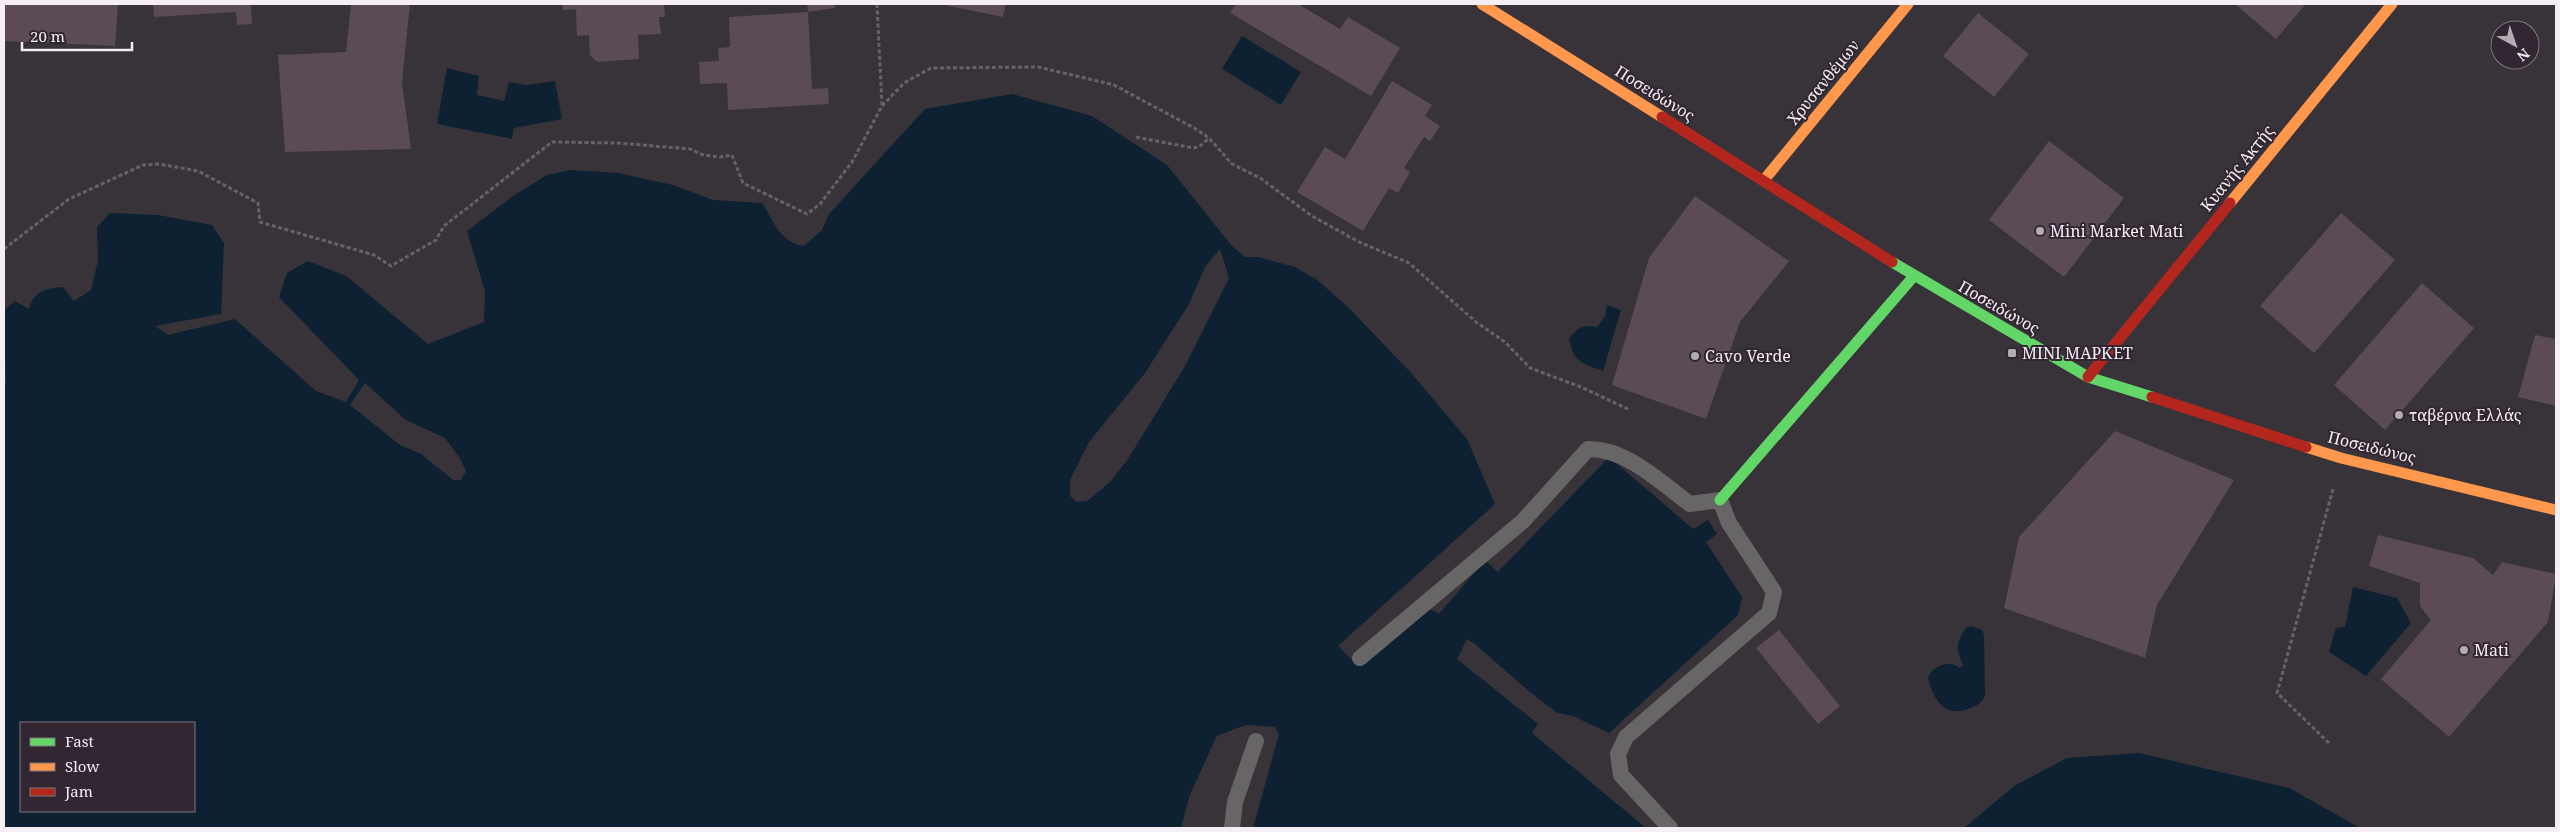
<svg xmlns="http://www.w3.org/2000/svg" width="2560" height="832" viewBox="0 0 2560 832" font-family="'Noto Serif',serif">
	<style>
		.water { fill: #0d2132; fill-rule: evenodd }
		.pier { fill: #383338 }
		.building { fill: #5a4b56 }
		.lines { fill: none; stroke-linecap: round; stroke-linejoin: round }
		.path { stroke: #666365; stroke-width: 3; stroke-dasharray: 4 2.5; stroke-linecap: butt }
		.lane { stroke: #686567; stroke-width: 16 }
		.fast { stroke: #63d668; stroke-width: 11 }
		.slow { stroke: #ff974d; stroke-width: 11 }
		.jam { stroke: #b3261e; stroke-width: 11 }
		.poi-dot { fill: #b3adb3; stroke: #312631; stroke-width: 2 }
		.labels { text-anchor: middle; stroke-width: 4; stroke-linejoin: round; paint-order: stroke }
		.street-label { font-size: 16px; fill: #f5eef5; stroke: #312631 }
		.poi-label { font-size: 16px; fill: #f5eef5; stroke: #312631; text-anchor: start }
	</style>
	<rect width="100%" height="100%" fill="#383338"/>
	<path class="water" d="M1242,36l59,36 -20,33 -59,-36z
		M447,68l32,8 -2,19 27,6 5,-19 18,3 28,-4 7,38 -48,9 -2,11 -75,-15z
		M1012,94l80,22 75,49 65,81 13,11h13l37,10 21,12 33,29 63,66 55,65 28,65 -157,142 20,20 68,-59 13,7 46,-54 13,12 111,-115 84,72 15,-9 9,14 -11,8 36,55 -4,18 -129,118 -36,-17 -16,-3 -26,-20 -56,-49 -8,-5 -10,20 81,65 -6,9 114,95h-393l26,-94 -5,-7 -28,-2 -29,11 -27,59 -9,33h-1177v-442l2,-3 -2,-73 11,-9 14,8c6,-19 15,-20 34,-22l11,14 17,-11 7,-30 -1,-33 13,-14 48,2 54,10 12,18 -3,71 -66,12 13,9 67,-16 81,72 30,11 13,-22 -80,-83 8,-24 21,-12 38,15 82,68 56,-22 1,-31 -18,-60 46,-35 34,-21 24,-5 47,3 55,12 40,15 49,3c13,19 16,38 42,43l18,-16 7,-16 96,-105zM21,723h173v88h-173z
		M1607,305l14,5 -18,61c-21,-8 -29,-8 -34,-32 8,-12 15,-15 28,-12l8,-11z
		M2353,587l44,11 14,25 -45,53 -37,-24 7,-24 9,-1z
		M1971,626l11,4 2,5 1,60c-2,7 -7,10 -14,13 -24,11 -38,-7 -43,-30 3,-12 23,-19 32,-10l3,-3c-7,-14 -7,-24 3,-37z
		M2139,753l150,35 71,40h-396l50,-42 53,-28z"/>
	<path class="pier" d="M1220,249l9,29 -44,88 -57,93 -17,22 -24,20 -10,1 -7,-6v-16l19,-38 56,-69 44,-69 16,-37z
		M365,383l41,37 39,18 14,19 7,14 -5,9h-8l-32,-26 -21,-9 -50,-40z
		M1246,725l-2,4 -25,9 -27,58 -9,32h-2l9,-33 27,-59z"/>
	<path class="building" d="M4,4h114l-3,42 -111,-5z
		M153,4h98l1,20 -15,1 -1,-13 -82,5z
		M351,4h59l-8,79 9,66 -126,3 -7,-97 68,-3z
		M562,4h102l1,13h-6l2,17 -23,1 1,24 -42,3 -7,-7 -1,-20 -12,1 -1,-27 -13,1z
		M807,4h28v4l-27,4z
		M940,4h66l-3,13z
		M1236,4h62l42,25 8,-12 52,31 -29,48 -141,-83z
		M2235,4h71l-30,35z
		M808,12l4,77 16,-1 1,16 -101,6 -1,-27 -27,1 -1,-22 20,-1 -1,-13 12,-1 -1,-30z
		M1978,13l51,41 -35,43 -51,-41z
		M1392,81l40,24 -7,11 15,10 -10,15 -6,-4 -20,31 6,4 -12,21 -9,-5 -26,43 -66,-39 28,-45 20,12z
		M2049,141l75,57 -60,79 -75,-57z
		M1695,196l94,65 -49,61 -34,97 -94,-34 37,-127z
		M2341,213l54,47 -81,93 -54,-47z
		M2422,283l52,45 -89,102 -51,-45z
		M2535,335l21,4v67l-38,-9z
		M2115,431l119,49 -77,125 -12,53 -141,-50 15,-71z
		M2378,535l95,23 20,17 9,-13 54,12 -8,48 -99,115 -68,-58 50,-59 -11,-14v-23l-51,-17z
		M1779,630l61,76 -22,18 -62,-76z"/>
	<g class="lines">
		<path class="path" d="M877,4l5,101
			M1136,137l57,11 6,-1 10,-9
			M4,249l65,-50 74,-34 16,-1 39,7 60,32 2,19 114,33 17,11 45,-26 8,-14 108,-84 66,1 72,6 13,6 17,2 12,-2 11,28 64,31 13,-10 32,-42 30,-56 22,-23 27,-15 107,-1 47,11 29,7 82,44 13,9 23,26 28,14 52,38 47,26 50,21 67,59 29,20 25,26 51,19 47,22
			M2329,743l-52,-50 56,-204"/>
		<path class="lane" d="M1360,658l163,-137 65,-72c38,-1 73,34 102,55l30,-4 9,23 45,69 -5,21 -143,124 -8,17 3,21 49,53
			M1232,828l3,-26 21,-61"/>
		<path class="fast" d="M1892,262l196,115 64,20
			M1720,500l194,-224"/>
		<path class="slow" d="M1482,4l180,113
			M1764,180l144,-176
			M2230,203l162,-199
			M2306,447l35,11 215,52"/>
		<path class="jam" d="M1662,117l230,145
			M2088,377l142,-174
			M2152,397l154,50"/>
	</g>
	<g class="poi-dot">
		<circle cx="2040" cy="231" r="5"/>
		<rect x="2007" y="348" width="10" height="10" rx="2.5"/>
		<circle cx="1695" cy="356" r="5"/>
		<circle cx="2399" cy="415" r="5"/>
		<circle cx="2464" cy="650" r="5"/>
	</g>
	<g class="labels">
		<g class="street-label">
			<text transform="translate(1823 82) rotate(-51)" y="6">Χρυσανθέμων</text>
			<text transform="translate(1655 93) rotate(32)" y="6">Ποσειδώνος</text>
			<text transform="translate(2237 168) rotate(-51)" y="6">Κυανής Ακτής</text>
			<text transform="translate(1999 307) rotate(30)" y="6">Ποσειδώνος</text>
			<text transform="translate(2372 447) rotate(14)" y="6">Ποσειδώνος</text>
		</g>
		<g class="poi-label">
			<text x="2050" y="237">Mini Market Mati</text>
			<text x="2022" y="359">ΜΙΝΙ ΜΑΡΚΕΤ</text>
			<text x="1705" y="362">Cavo Verde</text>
			<text x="2409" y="421">ταβέρνα Ελλάς</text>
			<text x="2474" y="656">Mati</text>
		</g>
	</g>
	<rect width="2560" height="832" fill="none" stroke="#f5eef5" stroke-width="10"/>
	<rect x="20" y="722" width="175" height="90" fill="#312631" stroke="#7f767f"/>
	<rect x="30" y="738" width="25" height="8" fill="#63d668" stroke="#7f767f"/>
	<text x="65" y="747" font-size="15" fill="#f5eef5">Fast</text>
	<rect x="30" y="763" width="25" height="8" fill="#ff974d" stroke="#7f767f"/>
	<text x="65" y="772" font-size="15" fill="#f5eef5">Slow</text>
	<rect x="30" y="788" width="25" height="8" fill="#b3261e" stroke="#7f767f"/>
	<text x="65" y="797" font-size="15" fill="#f5eef5">Jam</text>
	<g transform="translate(2515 45) rotate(140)"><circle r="24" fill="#312631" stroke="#7f767f"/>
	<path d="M0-4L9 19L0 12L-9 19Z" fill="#b3adb3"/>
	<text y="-8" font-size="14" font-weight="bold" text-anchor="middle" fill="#f5eef5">N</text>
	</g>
	<path d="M22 42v8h110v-8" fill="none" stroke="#f5eef5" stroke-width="2.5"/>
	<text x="30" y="42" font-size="15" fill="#f5eef5" stroke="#312631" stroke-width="4" paint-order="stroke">20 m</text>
</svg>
